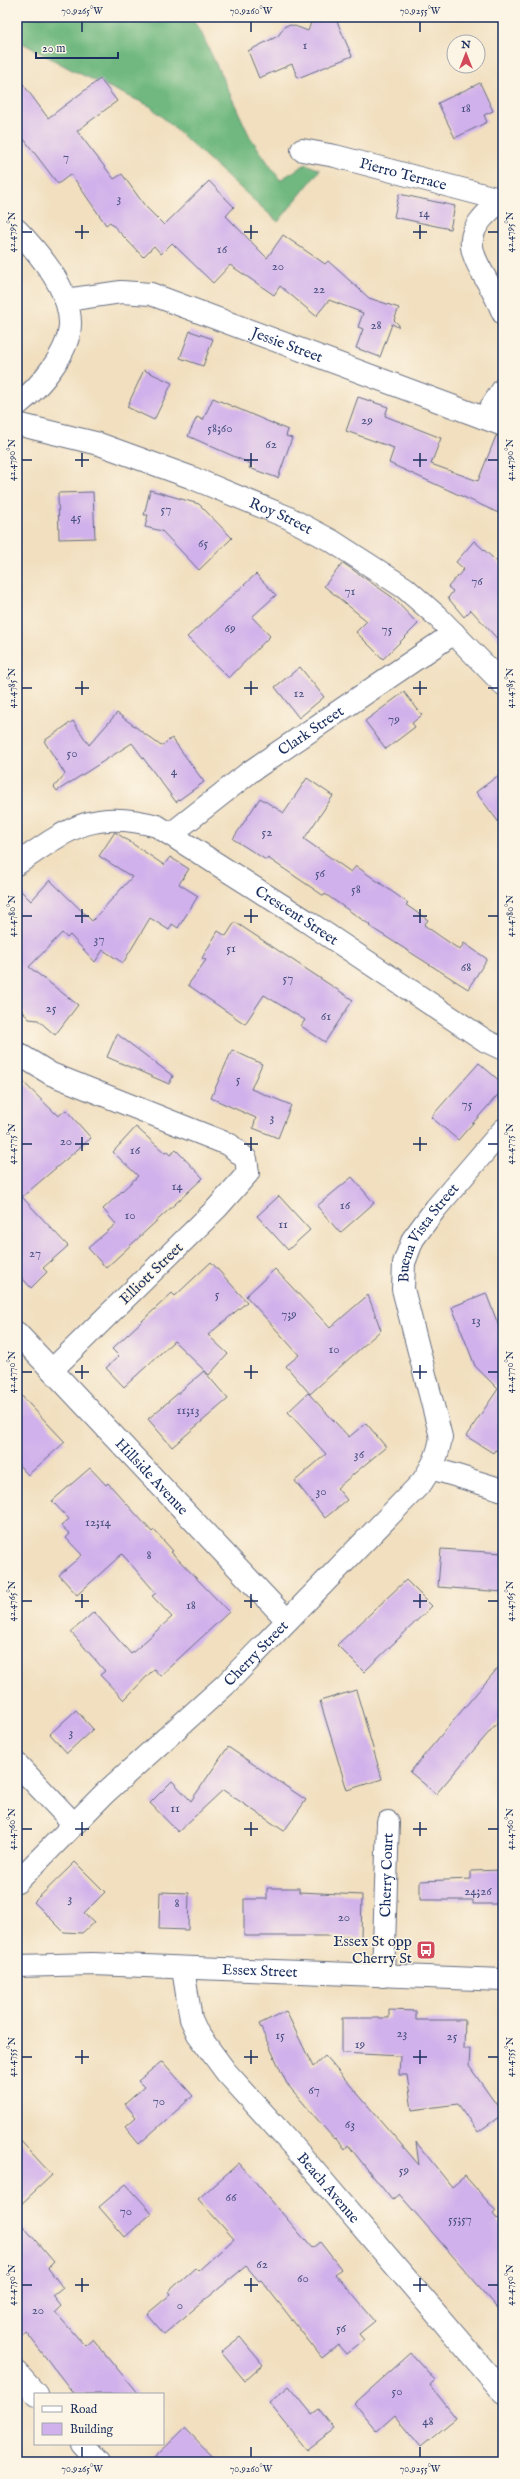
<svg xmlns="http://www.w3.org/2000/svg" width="520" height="2479" viewBox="0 0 520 2479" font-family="'IM FELL English',serif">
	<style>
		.forest { fill: #6fb87f; stroke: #45746e }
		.building { fill: #d1b1eb }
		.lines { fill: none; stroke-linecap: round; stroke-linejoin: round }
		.minor-casing { stroke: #666d80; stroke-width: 24 }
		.major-casing { stroke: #666d80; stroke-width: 24 }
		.minor { stroke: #fff; stroke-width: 22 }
		.major { stroke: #fff; stroke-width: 22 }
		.ticks { fill: none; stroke: #1b2f5e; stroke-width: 1.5 }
		.labels { text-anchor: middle; stroke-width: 3; stroke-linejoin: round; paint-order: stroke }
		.number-label { font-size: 13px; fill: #485081 }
		.street-label { font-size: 15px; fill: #1b2f5e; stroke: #fcf5e5 }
		.poi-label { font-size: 15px; fill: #1b2f5e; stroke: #fcf5e5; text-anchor: end }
		.neatline { fill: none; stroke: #1b2f5e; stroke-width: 1.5 }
		.ticks-label { font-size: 10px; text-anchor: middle; fill: #1b2f5e }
	</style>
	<rect width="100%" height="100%" fill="#fcf5e5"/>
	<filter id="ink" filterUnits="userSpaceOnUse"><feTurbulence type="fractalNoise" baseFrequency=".025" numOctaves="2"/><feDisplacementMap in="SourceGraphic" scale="8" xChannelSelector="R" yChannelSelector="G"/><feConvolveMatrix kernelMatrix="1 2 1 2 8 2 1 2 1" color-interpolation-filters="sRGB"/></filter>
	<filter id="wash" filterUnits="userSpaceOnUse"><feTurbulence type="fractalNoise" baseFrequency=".012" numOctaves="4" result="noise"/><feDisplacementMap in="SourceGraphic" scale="16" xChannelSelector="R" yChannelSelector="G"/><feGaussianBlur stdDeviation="0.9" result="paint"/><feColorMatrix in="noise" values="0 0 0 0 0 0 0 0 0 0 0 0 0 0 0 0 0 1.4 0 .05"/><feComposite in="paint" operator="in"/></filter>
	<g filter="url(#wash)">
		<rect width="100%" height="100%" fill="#f1dfbf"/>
		<path class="forest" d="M17,17h173l10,13 50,107 30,43 26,-16 14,6 -42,52 -128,-116 -78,-36 -55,-30z"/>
		<g id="blocks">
			<path class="building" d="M313,17h22l17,39 -54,22 -6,-14 -33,14 -11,-27 30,-15 7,-10 7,-1 16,6z
				M17,76l31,42 52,-39 17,22 -40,30 37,48 8,-5 23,32 19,19 45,-44 25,26 -8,9 41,42 16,-23 42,29 3,-3 41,37 30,10 -5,12 5,5 -1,2 -6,-3 -12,33 -24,-9 7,-19 -5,-2 5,-14 -34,-13 -13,16 -36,-30 -6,9 -44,-30 -17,18 -41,-40 -11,11 -7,-8 -11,11 -33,-35 -4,3 -35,-51 -13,10 -41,-54z
				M480,83l13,28 -9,4 3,7 -32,16 -17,-35z
				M399,194l56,12 -5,23 -56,-12z
				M190,331l23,8 -10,27 -23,-8z
				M144,370l28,13 -18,37 -27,-13z
				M358,397l30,10 -3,9 56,22 -10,26 47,17 18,-45 7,1v78l-114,-52 5,-15 -48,-17z
				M213,398l75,32 -2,6 6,2 -14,40 -29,-10 2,-4 -63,-28 9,-19 6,3z
				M150,490l49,14 33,34 -33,32 -37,-39 -17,-4 3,-12h-4z
				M93,492l2,46 -36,1 -1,-46z
				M474,541l29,26v78l-32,-35 -7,7 -16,-19 5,-7 -5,-4 16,-18 -8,-7z
				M343,563l49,34 26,27 -35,35 -27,-27 11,-11 -43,-35z
				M256,574l20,21 -24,22 18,19 -41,42 -42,-41z
				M300,667l24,30 -25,21 -24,-31z
				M404,692l18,23 -10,8 3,4 -29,22 -21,-28z
				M117,713l44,33 11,-8 32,44 -28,20 -44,-59 -75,48 -3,-4 11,-13 -21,-33 29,-20 16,24z
				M503,772v56l-27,-36z
				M307,778l26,18 -29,43 47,33 5,-6 52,37 -2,2 22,15 -4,5 36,25 4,-7 23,16 -19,30 -99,-63 1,-1 -45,-31 -1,2 -56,-38 -2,2 -33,-21 27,-41 24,15z
				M115,832l49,33 6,-8 19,12 -10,15 19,12 -20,32 -6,-4 -3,6 -19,-12 -27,45 -20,-13 -8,12 -25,-27 -3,3 -5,-5 -33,34 49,38 -23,30 -17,-15 -9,-1 -12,-15v-117l14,14 19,-21 42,41 40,-44 -33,-21z
				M235,922l118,78 -28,42 -24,-16 4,-6 -41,-25 -19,29 -57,-39 18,-25 -4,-2 16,-27 8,5z
				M117,1034l56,42 -4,8 -62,-27z
				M232,1050l30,14 -11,25 40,16 -13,33 -25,-10 3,-10 -45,-20z
				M479,1063l24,21v5l-45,51 -27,-23z
				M17,1076l41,40 8,-6 25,28 -69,59 46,49 -25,22 4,4 -16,16 -14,-16z
				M136,1127l29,26 2,-1 3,3 6,-5 27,28 -97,90 -18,-20 28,-24 -13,-15 35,-33 -25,-24z
				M352,1177l22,26 -34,30 -23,-27z
				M279,1196l31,34 -22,20 -31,-34z
				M211,1262l36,40 -39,33 20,19 -19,21 -35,-34 -50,46 -18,-19 13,-12 -7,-7 60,-56 3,3z
				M275,1269l55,59 38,-33 13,35 -71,64 -24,-28 13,-11 -53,-59z
				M486,1293l17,44v116l-8,-3 -2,3 -27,-17 32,-47 -23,-23 -23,-59z
				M204,1371l24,28 -56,48 -24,-28z
				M17,1391l48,51 -37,33 -11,-12z
				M308,1393l41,44 17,-14 20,24 -49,41 10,12 -22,18 -30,-37 31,-27 -38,-42z
				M90,1468l16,17 2,-2 44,49 2,-2 19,21 -2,1 58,60 -69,64 -6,-7 -30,31 -24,-25 5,-4 -34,-39 23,-20 37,42 41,-37 -20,-21 4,-3 -34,-39 -45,41 -18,-20 23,-20 -16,-17 4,-4 -9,-8 8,-7 -17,-18z
				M441,1549l62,4v39l-65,-5z
				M406,1580l26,26 -68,66 -27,-27z
				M503,1662v54l-67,78 -26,-22z
				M356,1690l26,89 -35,11 -27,-89z
				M76,1710l17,19 -26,24 -17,-19z
				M228,1747l78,53 -22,31 -61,-41 -45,42 -28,-29 22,-22 19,20z
				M75,1862l30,30 -21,21 10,9 -12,11 -18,-1 -30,-30z
				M503,1870v34h-30v-4h-53v-19l51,-2v-8z
				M267,1888h32v4l63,3 -1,43 -35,-2h-82v-37h23z
				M160,1892l29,1 -1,37 -29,-1z
				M389,2010l27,1v9h49l-1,29h6l-1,17 34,48 -25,18 -20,-28 -46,6 -5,-35h-8l1,-19 -58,-3v-35h47z
				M286,2011l27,56 12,-11 94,109 -3,-23 36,45 13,-11 31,35 -3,3 10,12v88l-104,-120 -7,6 -44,-55 -3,4 -10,-11 -1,1 -47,-55 -28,-60z
				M162,2061l31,35 -54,48 -14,-17 11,-10 -11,-13 19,-17 -6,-6z
				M17,2137l35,38 -35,33z
				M239,2163l73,85 8,-6 21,27 -6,5 40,47 -16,13 5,6 -18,14 -8,-9 -16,13 -61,-78 -2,1 -13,-15 -82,68 -17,-20 24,-20 -2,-3 26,-23 3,3 36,-32 -36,-40z
				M126,2184l26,29 -27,24 -26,-30z
				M17,2219l37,43 -6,6 15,20 -10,8 8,10 -6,6 30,34 8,-7 45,55h-64l-48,-62 -9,7z
				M240,2337l23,28 -18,16 -24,-29z
				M411,2353l24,27 -5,5 26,33 -35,29 -26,-32 -18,16 -23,-27z
				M289,2386l23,28 7,-5 15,20 -27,21 -38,-47z
				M185,2428l33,34h-68z"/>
		</g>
	</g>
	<g filter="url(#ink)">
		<use href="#blocks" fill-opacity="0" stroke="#666d80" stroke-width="1"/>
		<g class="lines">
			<defs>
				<g id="minor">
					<path id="s1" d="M302,150l33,6 168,44"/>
					<path d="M503,200c-59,42 -20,62 0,113"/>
					<path d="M17,230c22,23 52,58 53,92 1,29 -31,66 -53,83"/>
					<path id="s2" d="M66,300l55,-8 30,2 352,131"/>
					<path d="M484,418l19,-29"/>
					<path id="s3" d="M17,424l82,20 91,33 97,40 45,24 73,47 33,29 65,67"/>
					<path id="s4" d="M171,834l80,-63 203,-138"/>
					<path id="s5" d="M17,864c51,-35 76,-56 140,-38l148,94 181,121 17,8"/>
					<path d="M17,1053l34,21 179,71 16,14 2,14 -31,35 -165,162"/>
					<path id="s6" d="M17,1333l270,287"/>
					<path d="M431,1468l72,22"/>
					<path d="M17,1764l56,59"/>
					<path id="s7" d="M17,1882l88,-89 120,-108 197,-203c11,-17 16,-26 19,-45l-38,-148 1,-26 9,-24 23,-31 67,-78"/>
					<path id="s8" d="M183,1969l8,50 7,15 28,38 67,74 210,246"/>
					<path id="s9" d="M383,1976l5,-154"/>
					<path d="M17,2373l19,21"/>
					<path d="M82,2444l16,18"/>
				</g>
				<g id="major">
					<path id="s10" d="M17,1966l76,-2 410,16"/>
				</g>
			</defs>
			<use href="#minor" class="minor-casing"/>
			<use href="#major" class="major-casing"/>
			<use href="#minor" class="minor"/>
			<use href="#major" class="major"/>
		</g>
	</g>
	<path class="ticks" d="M82,22v10M251,22v10M420,22v10M82,225v14M251,225v14M420,225v14M22,232h10M75,232h14M244,232h14M413,232h14M488,232h10M82,453v14M251,453v14M420,453v14M22,460h10M75,460h14M244,460h14M413,460h14M488,460h10M82,681v14M251,681v14M420,681v14M22,688h10M75,688h14M244,688h14M413,688h14M488,688h10M82,909v14M251,909v14M420,909v14M22,916h10M75,916h14M244,916h14M413,916h14M488,916h10M82,1137v14M251,1137v14M420,1137v14M22,1144h10M75,1144h14M244,1144h14M413,1144h14M488,1144h10M82,1365v14M251,1365v14M420,1365v14M22,1372h10M75,1372h14M244,1372h14M413,1372h14M488,1372h10M82,1594v14M251,1594v14M420,1594v14M22,1601h10M75,1601h14M244,1601h14M413,1601h14M488,1601h10M82,1822v14M251,1822v14M420,1822v14M22,1829h10M75,1829h14M244,1829h14M413,1829h14M488,1829h10M82,2050v14M251,2050v14M420,2050v14M22,2057h10M75,2057h14M244,2057h14M413,2057h14M488,2057h10M82,2278v14M251,2278v14M420,2278v14M22,2285h10M75,2285h14M244,2285h14M413,2285h14M488,2285h10M82,2447v10M251,2447v10M420,2447v10"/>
	<defs>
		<symbol id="bus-square" viewBox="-11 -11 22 22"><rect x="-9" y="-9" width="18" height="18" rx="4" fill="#d1495b" stroke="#fcf5e5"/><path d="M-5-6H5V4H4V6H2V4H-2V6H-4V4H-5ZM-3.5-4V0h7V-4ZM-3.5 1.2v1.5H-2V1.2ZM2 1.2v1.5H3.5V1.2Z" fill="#fff"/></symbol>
	</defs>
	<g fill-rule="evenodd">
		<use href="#bus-square" x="415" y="1939" width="22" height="22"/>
	</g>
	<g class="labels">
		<g class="number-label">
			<text x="305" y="49">1</text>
			<text x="466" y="112">18</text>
			<text x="66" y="161">7</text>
			<text x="119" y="202">3</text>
			<text x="424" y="217">14</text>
			<text x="222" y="253">16</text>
			<text x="278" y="270">20</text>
			<text x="319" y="293">22</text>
			<text x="376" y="329">28</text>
			<text x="367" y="424">29</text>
			<text x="220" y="432">58;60</text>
			<text x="271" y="448">62</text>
			<text x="166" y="513">57</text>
			<text x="76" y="521">45</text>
			<text x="203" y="547">65</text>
			<text x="477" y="585">76</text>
			<text x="350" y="595">71</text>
			<text x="230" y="632">69</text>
			<text x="387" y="633">75</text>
			<text x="299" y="697">12</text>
			<text x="394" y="723">79</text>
			<text x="72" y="757">50</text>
			<text x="174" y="775">4</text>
			<text x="267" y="836">52</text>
			<text x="320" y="877">56</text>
			<text x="356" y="893">58</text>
			<text x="99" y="943">37</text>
			<text x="231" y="952">51</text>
			<text x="466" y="971">68</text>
			<text x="288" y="982">57</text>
			<text x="51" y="1012">25</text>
			<text x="326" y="1020">61</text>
			<text x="238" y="1083">5</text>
			<text x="467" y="1108">75</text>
			<text x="272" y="1121">3</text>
			<text x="66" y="1145">20</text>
			<text x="135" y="1154">16</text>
			<text x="177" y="1190">14</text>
			<text x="345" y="1209">16</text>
			<text x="130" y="1219">10</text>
			<text x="283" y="1228">11</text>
			<text x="35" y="1257">27</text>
			<text x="217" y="1298">5</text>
			<text x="289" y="1318">7;9</text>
			<text x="476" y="1324">13</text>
			<text x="334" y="1353">10</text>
			<text x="188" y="1414">11;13</text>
			<text x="359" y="1458">36</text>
			<text x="321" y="1495">30</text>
			<text x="98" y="1526">12;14</text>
			<text x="149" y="1559">8</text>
			<text x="191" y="1609">18</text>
			<text x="71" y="1736">3</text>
			<text x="175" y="1812">11</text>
			<text x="478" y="1895">24;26</text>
			<text x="70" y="1902">3</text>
			<text x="177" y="1907">8</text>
			<text x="344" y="1921">20</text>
			<text x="402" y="2037">23</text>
			<text x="280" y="2039">15</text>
			<text x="452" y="2040">25</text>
			<text x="360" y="2048">19</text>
			<text x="314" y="2094">67</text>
			<text x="159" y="2105">70</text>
			<text x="350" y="2128">63</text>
			<text x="404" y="2174">59</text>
			<text x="231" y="2201">66</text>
			<text x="126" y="2215">70</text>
			<text x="460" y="2223">55;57</text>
			<text x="262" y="2268">62</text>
			<text x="303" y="2282">60</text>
			<text x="180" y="2309">0</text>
			<text x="38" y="2314">20</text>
			<text x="341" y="2332">56</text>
			<text x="397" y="2395">50</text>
			<text x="428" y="2425">48</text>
		</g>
		<g class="street-label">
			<text dy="5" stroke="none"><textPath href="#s1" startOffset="104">Pierro Terrace</textPath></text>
			<text dy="5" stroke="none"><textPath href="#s2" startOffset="231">Jessie Street</textPath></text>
			<text dy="5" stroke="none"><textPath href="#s3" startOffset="280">Roy Street</textPath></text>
			<text dy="5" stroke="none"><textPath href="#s4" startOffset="174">Clark Street</textPath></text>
			<text dy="5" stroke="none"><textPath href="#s5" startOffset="318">Crescent Street</textPath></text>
			<text dy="5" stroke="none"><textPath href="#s7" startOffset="835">Buena Vista Street</textPath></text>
			<text transform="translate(151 1273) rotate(-44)" y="5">Elliott Street</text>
			<text dy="5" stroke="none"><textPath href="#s6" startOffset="197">Hillside Avenue</textPath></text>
			<text dy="5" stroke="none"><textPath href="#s7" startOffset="331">Cherry Street</textPath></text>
			<text dy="5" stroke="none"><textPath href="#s9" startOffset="101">Cherry Court</textPath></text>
			<text dy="5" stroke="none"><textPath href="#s10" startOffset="243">Essex Street</textPath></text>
			<text dy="5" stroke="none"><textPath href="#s8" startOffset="269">Beach Avenue</textPath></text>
		</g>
		<g class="poi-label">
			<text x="412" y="1946">Essex St opp<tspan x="412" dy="17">Cherry St</tspan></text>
		</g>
	</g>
	<rect width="520" height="2479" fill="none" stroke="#fcf5e5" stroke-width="44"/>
	<rect x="34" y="2393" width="130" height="52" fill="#fcf5e5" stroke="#a2a6af"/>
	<rect x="42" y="2406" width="20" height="6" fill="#ffffff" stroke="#a2a6af"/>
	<text x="70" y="2413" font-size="12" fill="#1b2f5e">Road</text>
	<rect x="42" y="2423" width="20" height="12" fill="#d1b1eb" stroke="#a2a6af"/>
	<text x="70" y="2433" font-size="12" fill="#1b2f5e">Building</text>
	<g transform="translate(466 54)"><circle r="19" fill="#fcf5e5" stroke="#a2a6af"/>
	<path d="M0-3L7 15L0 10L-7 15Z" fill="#d1495b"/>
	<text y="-6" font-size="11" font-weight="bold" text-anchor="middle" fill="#1b2f5e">N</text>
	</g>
	<path d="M36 52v6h82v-6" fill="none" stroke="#1b2f5e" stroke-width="2"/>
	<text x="42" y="52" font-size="12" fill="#1b2f5e" stroke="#fcf5e5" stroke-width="3" paint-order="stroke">20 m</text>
	<rect x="22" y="22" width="476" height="2435" class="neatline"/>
	<g class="ticks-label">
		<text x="82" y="14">70.9265°W</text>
		<text x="251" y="14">70.9260°W</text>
		<text x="420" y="14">70.9255°W</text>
		<text transform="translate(11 232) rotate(-90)" y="4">42.4795°N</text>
		<text transform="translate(509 232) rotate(-90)" y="4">42.4795°N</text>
		<text transform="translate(11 460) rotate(-90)" y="4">42.4790°N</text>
		<text transform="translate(509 460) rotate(-90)" y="4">42.4790°N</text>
		<text transform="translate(11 688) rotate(-90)" y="4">42.4785°N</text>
		<text transform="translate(509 688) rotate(-90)" y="4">42.4785°N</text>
		<text transform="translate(11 916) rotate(-90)" y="4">42.4780°N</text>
		<text transform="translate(509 916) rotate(-90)" y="4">42.4780°N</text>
		<text transform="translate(11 1144) rotate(-90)" y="4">42.4775°N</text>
		<text transform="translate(509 1144) rotate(-90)" y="4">42.4775°N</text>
		<text transform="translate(11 1372) rotate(-90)" y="4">42.4770°N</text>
		<text transform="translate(509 1372) rotate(-90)" y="4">42.4770°N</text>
		<text transform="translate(11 1601) rotate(-90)" y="4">42.4765°N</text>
		<text transform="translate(509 1601) rotate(-90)" y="4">42.4765°N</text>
		<text transform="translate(11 1829) rotate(-90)" y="4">42.4760°N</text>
		<text transform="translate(509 1829) rotate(-90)" y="4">42.4760°N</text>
		<text transform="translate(11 2057) rotate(-90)" y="4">42.4755°N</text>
		<text transform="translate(509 2057) rotate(-90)" y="4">42.4755°N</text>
		<text transform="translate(11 2285) rotate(-90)" y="4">42.4750°N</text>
		<text transform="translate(509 2285) rotate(-90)" y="4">42.4750°N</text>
		<text x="82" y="2472">70.9265°W</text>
		<text x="251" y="2472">70.9260°W</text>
		<text x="420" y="2472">70.9255°W</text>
	</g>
</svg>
